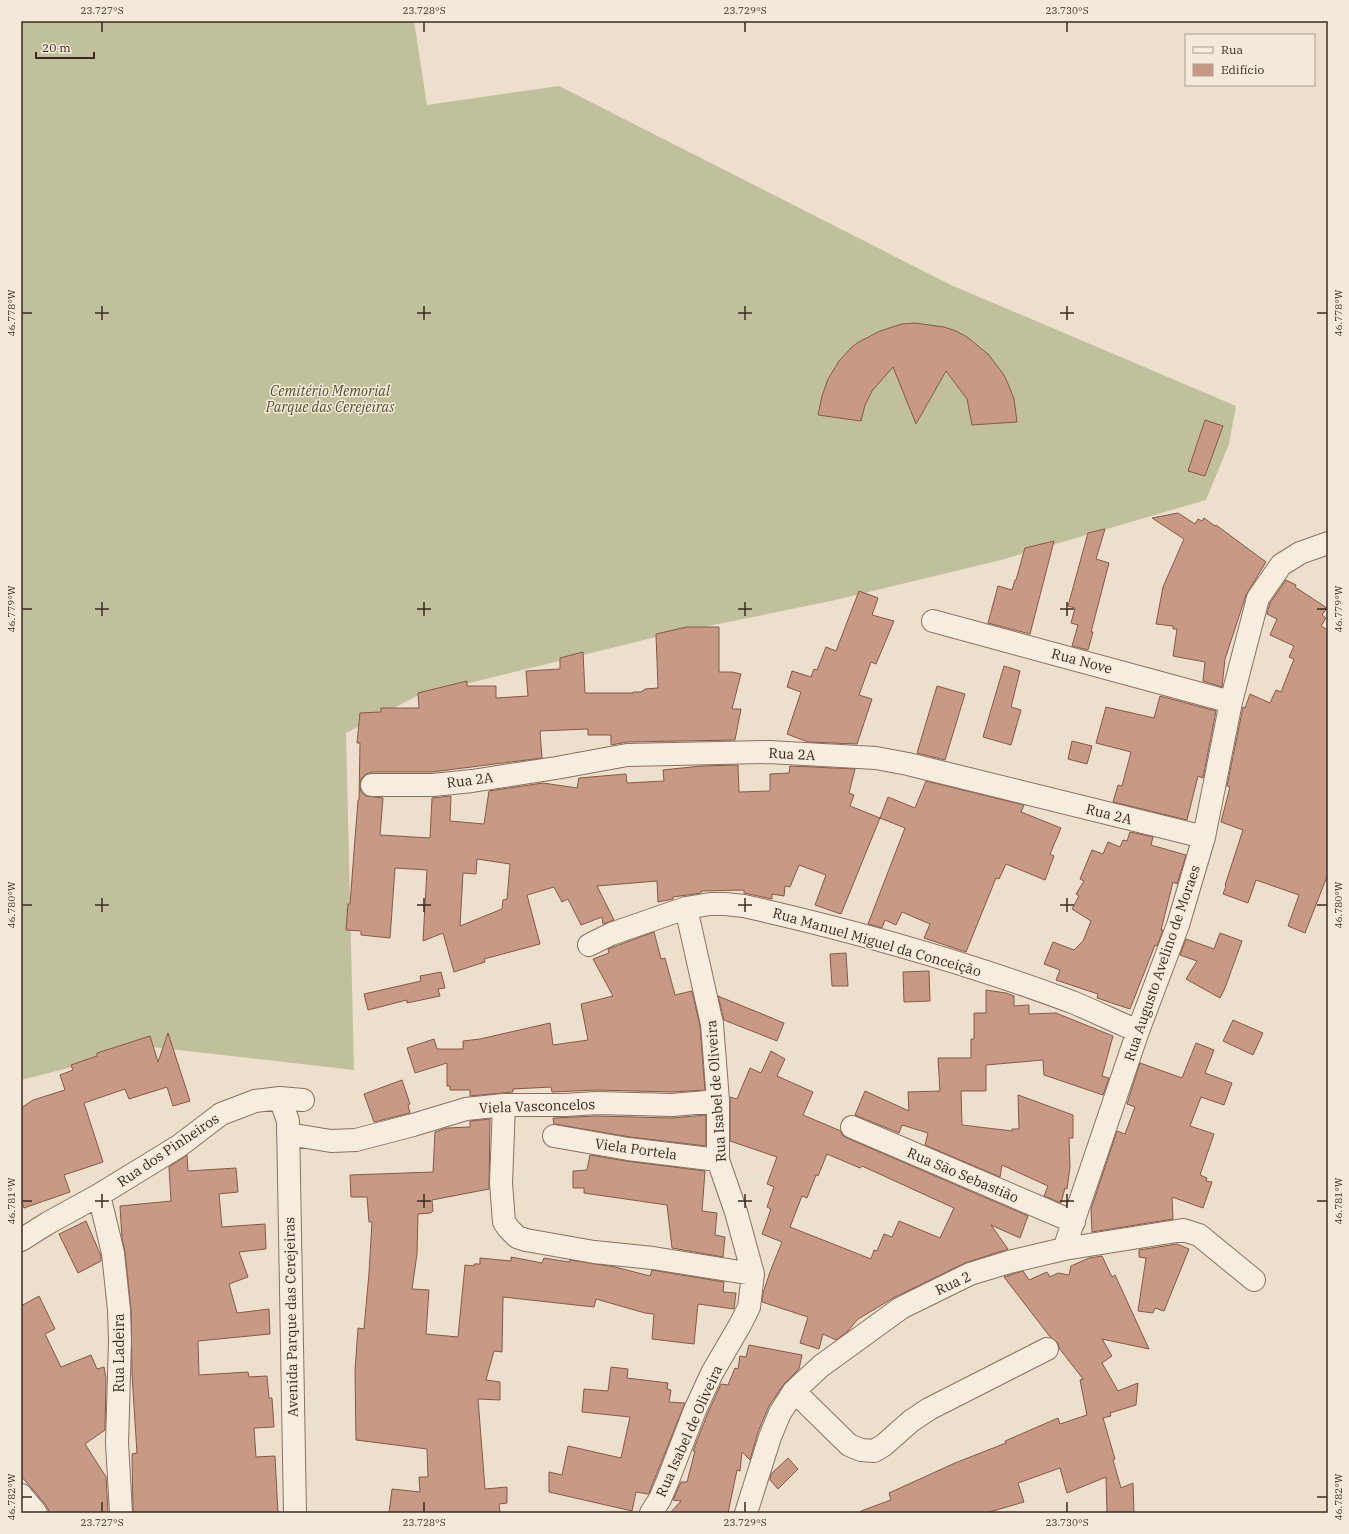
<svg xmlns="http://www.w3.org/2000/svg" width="1349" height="1534" viewBox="0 0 1349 1534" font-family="'IBM Plex Serif',serif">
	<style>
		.cemetery { fill: #c0c09d }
		.building { fill: #c89984; stroke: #865947; fill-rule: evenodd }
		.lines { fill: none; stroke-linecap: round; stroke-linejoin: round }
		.minor-casing { stroke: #897160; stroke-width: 24 }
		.minor { stroke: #f7edde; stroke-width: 22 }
		.ticks { fill: none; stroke: #3a2b22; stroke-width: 1.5 }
		.labels { text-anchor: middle; stroke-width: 3; stroke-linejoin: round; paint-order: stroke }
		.park-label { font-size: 14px; font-style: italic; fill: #4f552a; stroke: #f4eada }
		.street-label { font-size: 14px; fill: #3a2b22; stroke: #f4eada }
		.neatline { fill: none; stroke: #3a2b22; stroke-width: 1.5 }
		.ticks-label { font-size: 10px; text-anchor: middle; fill: #3a2b22 }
	</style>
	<rect width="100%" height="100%" fill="#ecdfcb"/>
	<path class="cemetery" d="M21,21h393l13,84 132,-19 392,199 285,121 -7,38 -23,56 -205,60 -170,41 -171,35 -243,60 -71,37 8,337 -202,-23 -131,33z"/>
	<path class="building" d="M915,323l29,4 12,4 11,6 21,17 16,21 5,11 5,13 3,23 -45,3 -5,-26 -21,-28 -30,53 -23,-57 -21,24 -7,14 -4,16 -43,-6 4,-19 6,-17 11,-18 12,-13 6,-5 23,-12 22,-7z
		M1205,420l18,6 -18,50 -17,-5z
		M1178,513l17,11 3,-5 4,2 2,-3 11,8 1,-1 50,37 -20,33 -21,64 -3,28 -19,-6 2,-19 -32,-6 4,-27h-4v-3l-17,-2 7,-37 21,-48 -32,-21z
		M1105,529l-9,30 13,4 -18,69h2l-5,18 -16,-4 6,-21 -7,-2 4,-15 -7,-2 20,-73z
		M1054,541l-24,93 -42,-11 10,-37 14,4 3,-10h1l9,-32z
		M1286,580l10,5 -1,2 32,21 -5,7 4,3 -5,8 7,4v244l-23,59 -17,-7 11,-31 -43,-15 -8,23 -25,-9 3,-8 -1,-1 18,-55 -22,-8 9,-35 -3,-1 16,-79 2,1 5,-14 20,9 6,-13 5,2 13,-33 -5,-2 5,-11 -24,-11 7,-16 -10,-5 3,-11z
		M859,591l19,7 -6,17 22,6 -18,43 -5,-2 -12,33 13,4 -15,45 -49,-2 -21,-8 14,-42 -14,-5 5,-16 19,6 3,-8 3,1 9,-23 10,4z
		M687,627h32v45h13l9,2 -9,35h9l-6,31 -108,2 -16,3v-10h-23v-6l-48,2 2,27 -110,14h-60l-6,2 -5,5 -1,6 1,7 5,4 17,2 -3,37 50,3 2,-40 19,-2 -1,25 34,3 5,-33 54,-8 34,5 2,-10 47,-4 1,9 37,-2 -1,-11 38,-4 37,-1 1,27 31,-1v-17l19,-1 1,-7 65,3 -6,24 5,2 -4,11 30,12 8,-21 27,11 11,-27 98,24 -3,7 40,16 -11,26 4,2 -9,24 -39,-16 -7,15 -3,-1 -30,74 -42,-14 6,-14 -28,-12 -6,13 -11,-5 -3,8 -14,-4 37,-96 -25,-10 -39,96 -26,-9 11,-30 -27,-10 -9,22 -5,-1 -1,10 -12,-2v5l-28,-6v-3l-43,1v2l-28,4v2l-15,3 -1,-21 -60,5 17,34 -11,4 -1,-7 -21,8 -13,-26 -6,3 -8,-15 -27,8 13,49 -56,15 1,3 -31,10 -11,-39 -20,8 4,-71 -32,-2 -5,70 -29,-3v-4l-15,-1 2,-26h2l8,-104h1l1,-57h-3l3,-30 21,-1v-4h38l-1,-15 49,-12v5h29v12l32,-2 -2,-25 34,-2v-11l23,-6 2,41h48v-1h8l4,-3 13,-1 -2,-54zM477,859l33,5 -3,35 -4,1 -1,9 -42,17 3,-53 13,1z
		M1004,666l16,5 -9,36 10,3 -10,35 -28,-8z
		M937,686l28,8 -20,66 -28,-7z
		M1160,696l56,15 -13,67 -5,-2 -11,44 -74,-18 5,-17 4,1 9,-34 -35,-9 10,-36 48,11z
		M1072,741l20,5 -5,18 -19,-5z
		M1130,832l23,5 -2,8 35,10 -9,29 -4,-2 -12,48h2l-6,16 -2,-1 -25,64 -33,-11 1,-4 -42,-14 4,-10 -16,-6 9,-22 21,8 9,-9 8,-20 -19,-12 7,-13 -3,-2 8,-13 -4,-2 12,-29 11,4 5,-12 12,5 3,-7 4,1z
		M654,932l7,27 4,-1 10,37 17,-4 8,35 5,64 -33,2 -75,-2 -45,2 -1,-5 -38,2v3l-43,4v-6h-20v-4h-3v-23l-32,10 -8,-25 27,-9 3,10h26v-8l17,-2 70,-16 3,22 35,-5 -7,-36 32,-8 -20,-37 16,-6 -1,-4 8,-3z
		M1220,933l22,8 -17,47 -5,10 -34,-19 11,-18 -17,-6 6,-16 28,10z
		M846,953l2,33h-16l-2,-32z
		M929,971l1,30 -26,1 -1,-30z
		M441,972l4,16 -7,1 2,7 -33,7v-3l-39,10 -4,-16 57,-13 -1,-5z
		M986,990l20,3 8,3v10l15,-1v9l27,-1 57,23 -11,40 7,2 -6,17 -59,-20 -1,-15 -57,5v26h-25l1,34 50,6v-2h7l-1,-34 55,20v23h-4l1,29 -3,22 -2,-1 -4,15 -17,-7 4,-10 -46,-21 -2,12 -75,-32 3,-12 -26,-8 -3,8 -44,-18 10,-24 44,20 -1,-19 32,-1 -2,-33h33v-19h3v-26h12z
		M718,996l66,27 -7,18 -53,-21z
		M1233,1020l30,13 -10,22 -30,-14z
		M168,1033l22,68 -17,5 -6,-19 -38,12 -4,-10 -41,14 19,59 -39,13 6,17 -46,16 -3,-9v-91l12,-8 32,-10 -5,-15 13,-5 -2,-5 26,-9v-3l53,-17 8,26z
		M1196,1043l18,7 -9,23 27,10 -8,22 -23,-8 -11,29 24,8 -14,41 7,3 -1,3 6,1 -9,26 -31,-11 1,22 -81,13 -1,-23 26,-78 8,3 10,-27 -8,-3 13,-41 42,15z
		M771,1051l14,8 -8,17 36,16 -10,23 38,16 1,4 5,3 181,78 -8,22 -29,-13 17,24 -43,14 -70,34 -37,22 -11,13 -11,8 -13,-6 -4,15 -19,-6 8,-26 -46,-15 1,-9 7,-21 12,-30 -20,-8 9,-25 -4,-2 7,-20 -7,-3 10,-27 -47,-16v-44l7,2 13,-31 11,5zM827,1154l33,14 2,-2 92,42 -14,30 -41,-17 -7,16 -8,-3 -7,17 -3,-1 -3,9 -81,-32 12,-31 5,2 9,-23 2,1z
		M402,1080l8,24 -2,1 2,8 -36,9 -10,-28z
		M706,1115v31l-76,-9 -76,-13 -1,-6 44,-2 75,2z
		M490,1119l-1,70 -57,11 1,11 -2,2 -13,1 -1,40 -5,35 17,1 -3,44 32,3 7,-72 9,1v-2h6v-6l31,3v-4l31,6 2,-5 25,4 1,-2 45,7 35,9 2,-6 72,12 -1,10 13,1 -2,16 -36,-5 -4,40 -42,-5 2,-25 -9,-1 -49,-14 -2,8 -91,-10 -1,55 -8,-1 -8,29 14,2v18l-22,-1 7,90 22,-2v16l-8,1 1,9h-111l3,-24 28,3 -1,-15h9l-1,-28 -71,-9 -1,-69 3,-43 6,1 5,-56 3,-51h-3l-2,-25h-16l-1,-22 83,-3 2,-40 12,-4 23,-1v-6z
		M187,1155l1,16 48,-3 2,24 -19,2 3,33 43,-3 1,25 -27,3 9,25 -19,7 8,29 32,-4 1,25 -72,7 1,34 49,-3 1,5 18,-1 2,22h3l2,29 -20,1 2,29 19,-1 3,57h-145l-1,-59 5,-1 -5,-79 -1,-64 -6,-58 -3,-14 -2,-32 51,-5 -2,-34z
		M590,1155l36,6 79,10 -3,40 15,2 -2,22 10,2 -2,20 -51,-9 -5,-43 -83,-12v-5h-11v-17l14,-1z
		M86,1221l15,35v5l-23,12 -19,-39z
		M1177,1244l12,5 -25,62 -9,-3 -2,5 -15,-2 8,-53 -7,-1v-7z
		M1102,1256l10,21 3,-2 34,74 -47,-10 10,17 -10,7 16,28 20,-8 -2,22 -26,8 1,3 -8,2 12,41 -2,1 8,28 12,-5 1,30h-27l-1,-36 -39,16 -7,-25 -42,15 6,19 -38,11h-124l-1,-2 30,-11 -2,-7 66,-30 51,-20 -1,-2 53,-23 2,6 27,-9 -7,-35 3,-1 -24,-31 -1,-5 -7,-5 -47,-61 19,-6 6,9 18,-8 3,5 8,-4 11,2 2,-9 18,-8z
		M39,1296l16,33 -10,5 16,33 30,-12 6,14 7,-2 2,11 -1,52 -20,14 21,33 2,36h-58l-4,-8 -25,-29v-170z
		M749,1345l53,10 -3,14 -15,15 -15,22 -11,26 -8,28 -8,-8 -2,19 -3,-1 -9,43h-58l11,-12 -8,-1 8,-18h6l8,-31h-2l14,-36 14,-31 7,1 7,-17 3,1 2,-13 6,1z
		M611,1367l17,2 -1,9 41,5 -1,6 4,1 -2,12 16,1 -36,90 -1,1 -12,-2 -4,19 -83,-19v-20l13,3 6,-29 53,12 9,-41 -48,-5 2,-23 24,2z
		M788,1458l10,11 -20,20 -8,-9 1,-6z"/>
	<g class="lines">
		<defs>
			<path id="minor" d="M933,621l298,81
				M372,785h61l39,-4 84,-13 71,-13 142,-3 107,6 32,6 296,73
				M589,945l22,-11 75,-26 24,-4h15l19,2c111,25 221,56 328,96 22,9 44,20 66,29
				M280,1098l8,23 7,392
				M504,1105l-3,78 3,39 5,7 8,8 9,3 68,12 59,6 100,16
				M852,1127l222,95
				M288,1134l43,7 25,-1 57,-15 53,-16 38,-4h61l32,-2 75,2 46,-4
				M554,1136l74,13 90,11
				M99,1195l14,58 6,57 1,31 -3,102 4,70
				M21,1240l27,-17 51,-28 80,-49 42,-32 34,-13 25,-3 23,2
				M1064,1249l74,-218 40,-106 26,-88 27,-135 27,-104 23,-33 19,-12 28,-10
				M794,1391l55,54 12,5 13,1 10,-6 27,-24 18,-12 118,-60
				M21,1495l15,18
				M651,1513l9,-14 8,-19 27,-70 17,-37 28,-48 9,-18 4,-33 -17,-62 -18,-52v-59l-6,-77 -26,-116
				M746,1513l24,-76 10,-24 14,-22 27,-25 80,-58 69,-34 39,-12 55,-13 119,-19 16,5 55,45"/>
		</defs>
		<use href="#minor" class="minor-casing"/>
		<use href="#minor" class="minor"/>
	</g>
	<path class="ticks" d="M102,22v10M424,22v10M745,22v10M1067,22v10M102,306v14M424,306v14M745,306v14M1067,306v14M22,313h10M95,313h14M417,313h14M738,313h14M1060,313h14M1317,313h10M102,602v14M424,602v14M745,602v14M1067,602v14M22,609h10M95,609h14M417,609h14M738,609h14M1060,609h14M1317,609h10M102,898v14M424,898v14M745,898v14M1067,898v14M22,905h10M95,905h14M417,905h14M738,905h14M1060,905h14M1317,905h10M102,1194v14M424,1194v14M745,1194v14M1067,1194v14M22,1201h10M95,1201h14M417,1201h14M738,1201h14M1060,1201h14M1317,1201h10M22,1497h10M1317,1497h10M102,1502v10M424,1502v10M745,1502v10M1067,1502v10"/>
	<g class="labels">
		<g class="park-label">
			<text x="330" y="396">Cemitério Memorial<tspan x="330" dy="16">Parque das Cerejeiras</tspan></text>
		</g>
		<g class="street-label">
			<text transform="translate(1082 661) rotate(15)" y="5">Rua Nove</text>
			<text transform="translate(792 754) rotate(3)" y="5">Rua 2A</text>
			<text transform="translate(470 780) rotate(-7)" y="5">Rua 2A</text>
			<text transform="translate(1109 814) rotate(14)" y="5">Rua 2A</text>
			<text transform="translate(877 942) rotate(16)" y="5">Rua Manuel Miguel da Conceição</text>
			<text transform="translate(1162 963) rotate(-71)" y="5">Rua Augusto Avelino de Moraes</text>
			<text transform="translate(716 1091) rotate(-94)" y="5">Rua Isabel de Oliveira</text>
			<text transform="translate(537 1106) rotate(-2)" y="5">Viela Vasconcelos</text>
			<text transform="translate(636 1149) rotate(8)" y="5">Viela Portela</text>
			<text transform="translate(168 1150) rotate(-34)" y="5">Rua dos Pinheiros</text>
			<text transform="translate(963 1175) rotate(23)" y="5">Rua São Sebastião</text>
			<text transform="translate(953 1283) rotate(-25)" y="5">Rua 2</text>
			<text transform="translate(291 1317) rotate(-91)" y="5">Avenida Parque das Cerejeiras</text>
			<text transform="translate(119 1353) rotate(-90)" y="5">Rua Ladeira</text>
			<text transform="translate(689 1431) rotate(-66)" y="5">Rua Isabel de Oliveira</text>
		</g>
	</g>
	<rect width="1349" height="1534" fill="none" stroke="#f4eada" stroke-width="44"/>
	<rect x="1185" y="34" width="130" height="52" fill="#f4eada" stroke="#aa9e90"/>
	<rect x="1193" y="47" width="20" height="6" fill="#f7edde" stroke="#aa9e90"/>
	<text x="1221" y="54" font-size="12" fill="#3a2b22">Rua</text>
	<rect x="1193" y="64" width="20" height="12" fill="#c89984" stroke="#aa9e90"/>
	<text x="1221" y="74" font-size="12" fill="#3a2b22">Edifício</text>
	<path d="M36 52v6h58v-6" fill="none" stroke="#3a2b22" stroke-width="2"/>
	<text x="42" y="52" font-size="12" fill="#3a2b22" stroke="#f4eada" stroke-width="3" paint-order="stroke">20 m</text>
	<rect x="22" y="22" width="1305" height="1490" class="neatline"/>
	<g class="ticks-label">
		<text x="102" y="14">23.727°S</text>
		<text x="424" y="14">23.728°S</text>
		<text x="745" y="14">23.729°S</text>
		<text x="1067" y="14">23.730°S</text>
		<text transform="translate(1338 313) rotate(-90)" y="4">46.778°W</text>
		<text transform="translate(11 313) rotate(-90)" y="4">46.778°W</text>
		<text transform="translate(1338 609) rotate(-90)" y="4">46.779°W</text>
		<text transform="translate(11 609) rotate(-90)" y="4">46.779°W</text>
		<text transform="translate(1338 905) rotate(-90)" y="4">46.780°W</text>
		<text transform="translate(11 905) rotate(-90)" y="4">46.780°W</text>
		<text transform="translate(1338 1201) rotate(-90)" y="4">46.781°W</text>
		<text transform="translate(11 1201) rotate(-90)" y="4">46.781°W</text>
		<text transform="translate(11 1497) rotate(-90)" y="4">46.782°W</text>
		<text transform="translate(1338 1497) rotate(-90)" y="4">46.782°W</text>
		<text x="102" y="1526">23.727°S</text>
		<text x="424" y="1526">23.728°S</text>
		<text x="745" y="1526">23.729°S</text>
		<text x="1067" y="1526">23.730°S</text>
	</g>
</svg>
